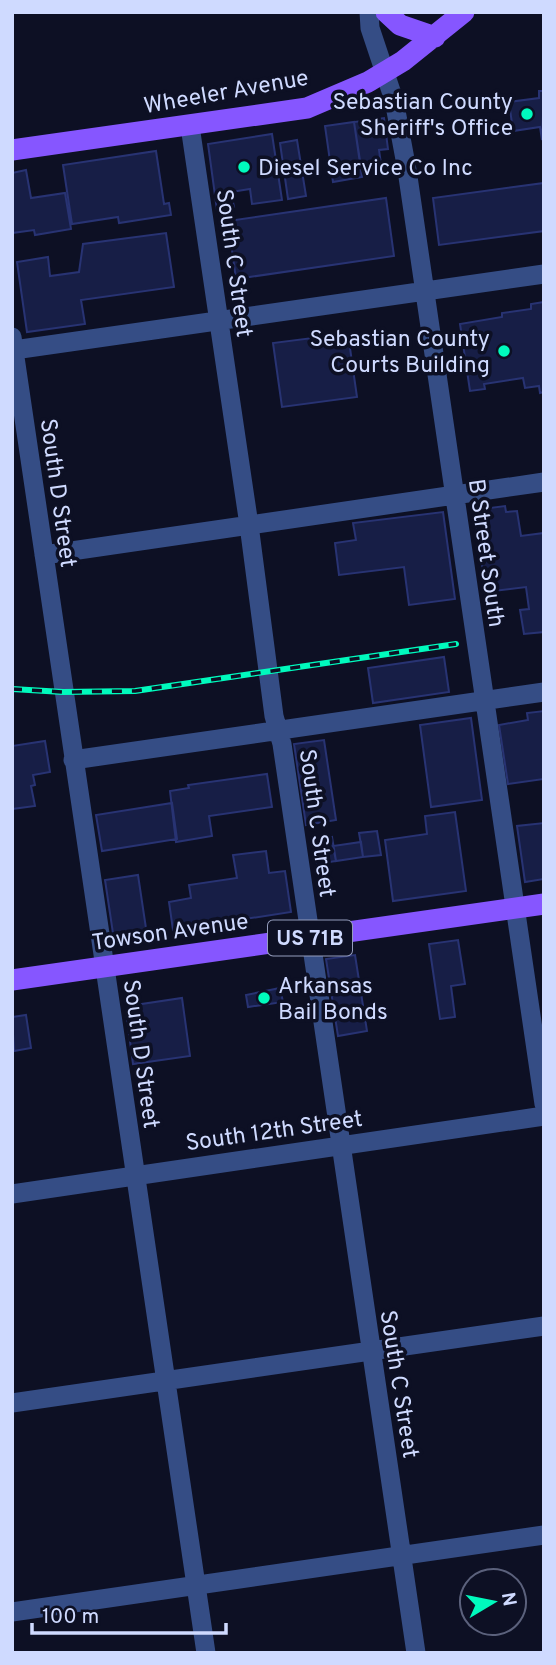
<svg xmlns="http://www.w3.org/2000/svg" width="556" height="1665" viewBox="0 0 556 1665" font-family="Overpass,sans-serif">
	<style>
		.building { fill: #171e46; stroke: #283373; stroke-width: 2 }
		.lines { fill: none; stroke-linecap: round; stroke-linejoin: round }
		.minor { stroke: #354d85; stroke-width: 19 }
		.major { stroke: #8656ff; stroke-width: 21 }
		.rail-casing { stroke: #00fabd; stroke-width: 6 }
		.rail { stroke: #0d1024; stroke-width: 3.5; stroke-dasharray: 10; stroke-linecap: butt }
		.poi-dot { fill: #00fabd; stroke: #0d1024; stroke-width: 2.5 }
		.labels { text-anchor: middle; stroke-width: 7; stroke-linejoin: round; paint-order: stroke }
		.shield { fill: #0d1024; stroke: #959dbd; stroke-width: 2 }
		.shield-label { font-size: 21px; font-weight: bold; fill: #cfdaff }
		.street-label { font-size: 23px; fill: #cfdaff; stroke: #0d1024 }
		.poi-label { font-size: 23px; fill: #cfdaff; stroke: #0d1024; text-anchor: end }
	</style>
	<rect width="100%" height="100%" fill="#0d1024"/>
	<path class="building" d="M539,91h5l-2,49 -2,-13 -27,4 -4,-29 30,-4z
		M384,118l4,31 -9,1 2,14 -20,3 -7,-45z
		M354,122l8,55 -29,5 -8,-56z
		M272,134l10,66 -30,4 -2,-15 -19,3 3,15 -17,3 -9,-66z
		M297,140l9,56 -18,3 -8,-56z
		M156,151l8,53 5,-1 2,12 -52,8 -1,-6 -46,7 -9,-59z
		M26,170l5,28 34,-5 6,36 -36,6 -1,-5 -22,3v-60z
		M544,183v48l-105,14 -6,-47z
		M386,198l8,58 -158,23 -8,-58z
		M166,233l8,54 -93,13 4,24 -58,8 -10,-70 31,-5 2,19 29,-4 4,-28z
		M544,302v90l-4,1 -1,-7 -14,2 -2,-10 -39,6 1,5 -15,2 -10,-67 42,-7v-4l29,-4v-5z
		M320,337l1,7 28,-3 8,56 -75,10 -9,-64z
		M505,506l1,6 11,-1 4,25 23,-3v99l-20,2 -4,-24 9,-1 -3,-22 -40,5 -12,-82z
		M443,512l12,87 -46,6 -5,-38 -65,8 -4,-32 21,-3 -3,-17z
		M444,657l5,35 -76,11 -5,-35z
		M544,711v68l-36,5 -9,-59 29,-5 -1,-7z
		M471,718l11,82 -51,7 -11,-82z
		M324,740l12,80 -30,5 -12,-81z
		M45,741l5,31 -17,3 2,10 -4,1 4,20 -23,3v-63z
		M267,774l5,33 -63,9 3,20 -36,6 -6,-51 19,-3 -1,-3z
		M172,803l5,36 -75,12 -6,-36z
		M455,812l11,79 -73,10 -8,-61 42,-6 -2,-18z
		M544,823v56l-19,3 -8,-56z
		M377,831l4,24 -18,2 -4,-24z
		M332,837l4,24 -19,3 -3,-24z
		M361,842l2,15 -27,4 -3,-15z
		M266,851l3,22 16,-2 6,41 -118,18 -4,-28 22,-4 -2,-13 48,-7 -4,-23z
		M138,875l9,60 -33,5 -9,-60z
		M458,940l7,44 -14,2 4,31 -15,2 -11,-75z
		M355,955l12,76 -29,5 -12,-77z
		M280,988l3,14 -35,5 -2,-12z
		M182,998l8,58 -57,8 -7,-53 9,-6z
		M26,1015l5,33 -17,3 -2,-34z"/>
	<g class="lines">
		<path class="minor" d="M369,12l1,16 24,72 13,70 137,934
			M190,126l59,399 25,191 8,28 134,909
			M12,337l194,1316
			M14,350l530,-76
			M44,555l500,-73
			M73,760l471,-68
			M12,1194l532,-78
			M12,1403l532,-77
			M12,1612l532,-77"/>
		<path class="major" d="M386,12l14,13 35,12
			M12,150l295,-42 61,-26 35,-21 61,-49
			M12,980l532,-76"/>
		<defs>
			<path id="rail" d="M12,689l51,3 72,-1 321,-47"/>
		</defs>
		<use href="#rail" class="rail-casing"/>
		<use href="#rail" class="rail"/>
	</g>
	<g class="poi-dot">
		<circle cx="527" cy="114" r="7"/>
		<circle cx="244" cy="167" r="7"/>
		<circle cx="504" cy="351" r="7"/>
		<circle cx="264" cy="998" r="7"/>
	</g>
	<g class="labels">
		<rect class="shield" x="268" y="920.5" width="84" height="35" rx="5"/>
		<g class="shield-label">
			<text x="310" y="945">US 71B</text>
		</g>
		<g class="street-label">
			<text transform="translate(226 91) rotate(-10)" y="8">Wheeler Avenue</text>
			<text transform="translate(235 263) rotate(82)" y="8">South C Street</text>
			<text transform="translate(59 493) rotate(82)" y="8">South D Street</text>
			<text transform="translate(487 553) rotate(82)" y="8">B Street South</text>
			<text transform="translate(318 823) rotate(82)" y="8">South C Street</text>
			<text transform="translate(170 931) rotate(-8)" y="8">Towson Avenue</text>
			<text transform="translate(142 1054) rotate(82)" y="8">South D Street</text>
			<text transform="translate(274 1130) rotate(-8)" y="8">South 12th Street</text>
			<text transform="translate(400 1384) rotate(81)" y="8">South C Street</text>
		</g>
		<g class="poi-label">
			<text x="513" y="109">Sebastian County<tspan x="513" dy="26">Sheriff's Office</tspan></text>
			<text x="258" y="175" text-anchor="start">Diesel Service Co Inc</text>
			<text x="490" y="346">Sebastian County<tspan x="490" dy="26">Courts Building</tspan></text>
			<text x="278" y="993" text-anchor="start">Arkansas<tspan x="278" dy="26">Bail Bonds</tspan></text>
		</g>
	</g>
	<rect width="556" height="1665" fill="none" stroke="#cfdaff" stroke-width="28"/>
	<g transform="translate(493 1602) rotate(80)"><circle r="33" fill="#0d1024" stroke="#5b617c" stroke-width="2"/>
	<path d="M0-5L12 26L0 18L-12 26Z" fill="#00fabd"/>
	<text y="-10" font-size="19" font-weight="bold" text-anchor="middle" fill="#cfdaff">N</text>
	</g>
	<path d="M32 1623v10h194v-10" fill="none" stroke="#cfdaff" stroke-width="3.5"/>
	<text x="42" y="1623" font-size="21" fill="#cfdaff" stroke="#0d1024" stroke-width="5" paint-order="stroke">100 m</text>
</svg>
